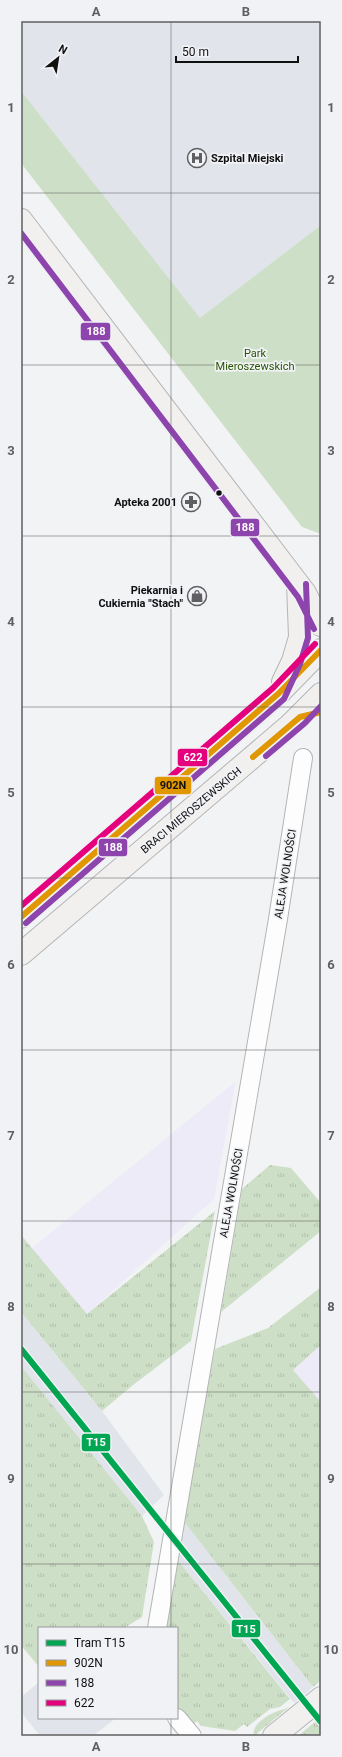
<svg xmlns="http://www.w3.org/2000/svg" width="342" height="1757" viewBox="0 0 342 1757" font-family="Roboto,sans-serif">
	<style>
		.built { fill: #e1e5eb }
		.industrial { fill: #eeebf8 }
		.grass { fill: url(#grass-tufts) }
		.green { fill: #cedfc7 }
		.lines { fill: none; stroke-linecap: round; stroke-linejoin: round }
		.street-casing { stroke: #b4b5b6; stroke-width: 20 }
		.secondary-casing { stroke: #b4b5b6; stroke-width: 24 }
		.street { stroke: #fdfdfe; stroke-width: 18 }
		.secondary { stroke: #f2f0ee; stroke-width: 22 }
		.bus-1-casing { stroke: #f1f2f6; stroke-width: 9 }
		.bus-2-casing { stroke: #f1f2f6; stroke-width: 9 }
		.bus-3-casing { stroke: #f1f2f6; stroke-width: 9 }
		.bus-1 { stroke: #e09702; stroke-width: 6 }
		.bus-2 { stroke: #8e44ad; stroke-width: 6 }
		.bus-3 { stroke: #e5007d; stroke-width: 6 }
		.tram-1-casing { stroke: #f1f2f6; stroke-width: 9 }
		.tram-1 { stroke: #00a651; stroke-width: 6 }
		.grid { fill: none; stroke: #5f5f61; stroke-width: 1; stroke-opacity: 0.55 }
		.bus-dot { fill: #101011; stroke: #f1f2f6; stroke-width: 1.5 }
		.labels { text-anchor: middle; stroke-width: 3.5; stroke-linejoin: round; paint-order: stroke }
		.poi-label { font-size: 11px; font-weight: bold; fill: #101011; stroke: #f1f2f6; text-anchor: end }
		.park-label { font-size: 11px; fill: #285400; stroke: #f1f2f6 }
		.street-label { font-size: 11px; fill: #101011; stroke: #f1f2f6 }
		.line-badge { stroke: #f1f2f6; stroke-width: 1.5 }
		.badge-label { font-size: 11px; text-anchor: middle; font-weight: bold; fill: #fff }
		.pale-badge-label { font-size: 11px; text-anchor: middle; font-weight: bold; fill: #111 }
		.neatline { fill: none; stroke: #5f5f61; stroke-width: 1.5 }
		.grid-label { font-size: 13px; text-anchor: middle; font-weight: bold; fill: #5f5f61 }
	</style>
	<defs>
		<pattern id="grass-tufts" width="24" height="20" patternUnits="userSpaceOnUse"><rect width="24" height="20" fill="#cedfc7"/><path d="M3 7l-1-3M5 7V3M7 7l1-3M15 17l-1-3M17 17v-4M19 17l1-3" fill="none" stroke="#b0beaa"/></pattern>
	</defs>
	<rect width="100%" height="100%" fill="#f2f3f5"/>
	<path class="built" d="M21,21h300v204l-121,94 -179,-228z
		M21,1312l81,99 62,84 -22,21 -68,-83 -53,-67z
		M182,1519l131,168 -19,16 -118,-145z
		M39,1682v36h77l-23,18h-53l-19,-24v-15z"/>
	<path class="industrial" d="M236,1081l-22,118 -127,115 -55,-66z
		M321,1345v57l-28,-32z"/>
	<path class="grass" d="M270,1165l21,3 30,35v28l-100,81 21,-123z
		M215,1211l-24,130 -58,44 -31,26 -81,-99v-77l66,79z
		M321,1287v58l-28,25 28,32v278l-8,7 -131,-168 33,-170 53,-21z
		M21,1366l121,150 12,26 -12,75 -18,11h-85v39l-18,-22z
		M176,1558l114,141 -10,8 -10,2 -23,18 -3,-3 -9,7 -34,-5 -4,-5 -4,4 -16,-19v-78h-11z
		M289,1707l-35,29c-3,-9 9,-18 17,-22 5,-3 12,-4 18,-7z
		M316,1721l5,7v8h-23z"/>
	<path class="green" d="M21,91l179,227 121,-93v309l-19,-7 -281,-364z"/>
	<g class="lines">
		<defs>
			<path id="street" d="M157,1628l121,-709 25,-161
				M177,1718l15,18"/>
			<path id="secondary" d="M21,220l284,373 16,32
				M283,682l10,-21 7,-24 -2,-53
				M21,917l257,-223 43,-44
				M21,954l268,-228 32,-32
				M274,1736l47,-38"/>
		</defs>
		<use href="#street" class="street-casing"/>
		<use href="#secondary" class="secondary-casing"/>
		<use href="#street" class="street"/>
		<use href="#secondary" class="secondary"/>
		<defs>
			<path id="bus-1" d="M253,757l47,-40 21,-5
				M21,917l257,-223 43,-44"/>
			<path id="bus-2" d="M21,233l277,364 16,32
				M266,756l39,-33 16,-17
				M26,923l258,-224 16,-35 8,-26 -2,-54"/>
			<path id="bus-3" d="M21,906l252,-218 42,-44"/>
		</defs>
		<use href="#bus-1" class="bus-1-casing"/>
		<use href="#bus-2" class="bus-2-casing"/>
		<use href="#bus-3" class="bus-3-casing"/>
		<use href="#bus-1" class="bus-1"/>
		<use href="#bus-2" class="bus-2"/>
		<use href="#bus-3" class="bus-3"/>
		<defs>
			<path id="tram-1" d="M21,1349l300,373"/>
		</defs>
		<use href="#tram-1" class="tram-1-casing"/>
		<use href="#tram-1" class="tram-1"/>
	</g>
	<path class="grid" d="M171,21v1607M21,193h300M21,365h300M21,536h300M21,707h300M21,878h300M21,1050h300M21,1221h300M21,1392h300M21,1564h300M171,1718v18"/>
	<defs>
		<symbol id="hospital-ring" viewBox="-11 -11 22 22"><circle r="9.5" fill="#f1f2f6" stroke="#5f5f61" stroke-width="1.5"/><path d="M-5-5h3v3.5h4V-5h3V5h-3V1.5h-4V5h-3Z" fill="#5f5f61"/></symbol>
		<symbol id="pharmacy-ring" viewBox="-11 -11 22 22"><circle r="9.5" fill="#f1f2f6" stroke="#5f5f61" stroke-width="1.5"/><path d="M-2-6h4v4h4v4h-4v4h-4v-4h-4v-4h4Z" fill="#5f5f61"/></symbol>
		<symbol id="shop-ring" viewBox="-11 -11 22 22"><circle r="9.5" fill="#f1f2f6" stroke="#5f5f61" stroke-width="1.5"/><path d="M-5-2.5h2.3a2.7 3.5 0 0 1 5.4 0H5L5.5 6h-11ZM-1.5-2.5h3a1.5 2.3 0 0 0-3 0Z" fill="#5f5f61"/></symbol>
	</defs>
	<g fill-rule="evenodd">
		<use href="#hospital-ring" x="186" y="147" width="22" height="22"/>
		<use href="#pharmacy-ring" x="180" y="491" width="22" height="22"/>
		<use href="#shop-ring" x="186" y="585" width="22" height="22"/>
	</g>
	<circle class="bus-dot" cx="219" cy="493" r="3.5"/>
	<g class="labels">
		<g class="poi-label">
			<text x="211" y="162" text-anchor="start">Szpital Miejski</text>
			<text x="177" y="506">Apteka 2001</text>
			<text x="183" y="594">Piekarnia i<tspan x="183" dy="13">Cukiernia "Stach"</tspan></text>
		</g>
		<g class="park-label">
			<text x="255" y="357">Park<tspan x="255" dy="13">Mieroszewskich</tspan></text>
		</g>
		<g class="street-label">
			<text transform="translate(191 810) rotate(-40)" y="4">BRACI MIEROSZEWSKICH</text>
			<text transform="translate(285 874) rotate(-81)" y="4">ALEJA WOLNOŚCI</text>
			<text transform="translate(231 1193) rotate(-80)" y="4">ALEJA WOLNOŚCI</text>
		</g>
	</g>
	<g class="line-badge">
		<rect x="80" y="322" width="31" height="19" rx="4" fill="#8e44ad"/>
		<rect x="230" y="518" width="30" height="19" rx="4" fill="#8e44ad"/>
		<rect x="177" y="748" width="31" height="19" rx="4" fill="#e5007d"/>
		<rect x="154" y="776" width="38" height="19" rx="4" fill="#e09702"/>
		<rect x="98" y="838" width="30" height="19" rx="4" fill="#8e44ad"/>
		<rect x="81" y="1433" width="30" height="19" rx="4" fill="#00a651"/>
		<rect x="231" y="1619" width="30" height="19" rx="4" fill="#00a651"/>
	</g>
	<g class="badge-label">
		<text x="96" y="335">188</text>
		<text x="245" y="531">188</text>
		<text x="193" y="761">622</text>
		<text x="113" y="851">188</text>
		<text x="96" y="1446">T15</text>
		<text x="246" y="1633">T15</text>
	</g>
	<g class="pale-badge-label">
		<text x="173" y="789">902N</text>
	</g>
	<rect width="342" height="1757" fill="none" stroke="#f1f2f6" stroke-width="44"/>
	<rect x="38" y="1627" width="140" height="92" fill="#f1f2f6" stroke="#97989a"/>
	<rect x="46" y="1640" width="20" height="6" fill="#00a651" stroke="#97989a"/>
	<text x="74" y="1647" font-size="12" fill="#101011">Tram T15</text>
	<rect x="46" y="1660" width="20" height="6" fill="#e09702" stroke="#97989a"/>
	<text x="74" y="1667" font-size="12" fill="#101011">902N</text>
	<rect x="46" y="1680" width="20" height="6" fill="#8e44ad" stroke="#97989a"/>
	<text x="74" y="1687" font-size="12" fill="#101011">188</text>
	<rect x="46" y="1700" width="20" height="6" fill="#e5007d" stroke="#97989a"/>
	<text x="74" y="1707" font-size="12" fill="#101011">622</text>
	<g transform="translate(58 58) rotate(30)" stroke="#f1f2f6" stroke-width="3" paint-order="stroke">
	<path d="M0-3L7 15L0 10L-7 15Z" fill="#101011"/>
	<text y="-6" font-size="11" font-weight="bold" text-anchor="middle" fill="#101011">N</text>
	</g>
	<path d="M176 56v6h122v-6" fill="none" stroke="#101011" stroke-width="2"/>
	<text x="182" y="56" font-size="12" fill="#101011" stroke="#f1f2f6" stroke-width="3" paint-order="stroke">50 m</text>
	<rect x="22" y="22" width="298" height="1713" class="neatline"/>
	<g class="grid-label">
		<text x="96" y="16">A</text>
		<text x="246" y="16">B</text>
		<text x="11" y="112">1</text>
		<text x="331" y="112">1</text>
		<text x="11" y="284">2</text>
		<text x="331" y="284">2</text>
		<text x="11" y="455">3</text>
		<text x="331" y="455">3</text>
		<text x="11" y="626">4</text>
		<text x="331" y="626">4</text>
		<text x="11" y="797">5</text>
		<text x="331" y="797">5</text>
		<text x="11" y="969">6</text>
		<text x="331" y="969">6</text>
		<text x="11" y="1140">7</text>
		<text x="331" y="1140">7</text>
		<text x="11" y="1311">8</text>
		<text x="331" y="1311">8</text>
		<text x="11" y="1483">9</text>
		<text x="331" y="1483">9</text>
		<text x="11" y="1654">10</text>
		<text x="331" y="1654">10</text>
		<text x="96" y="1751">A</text>
		<text x="246" y="1751">B</text>
	</g>
</svg>
